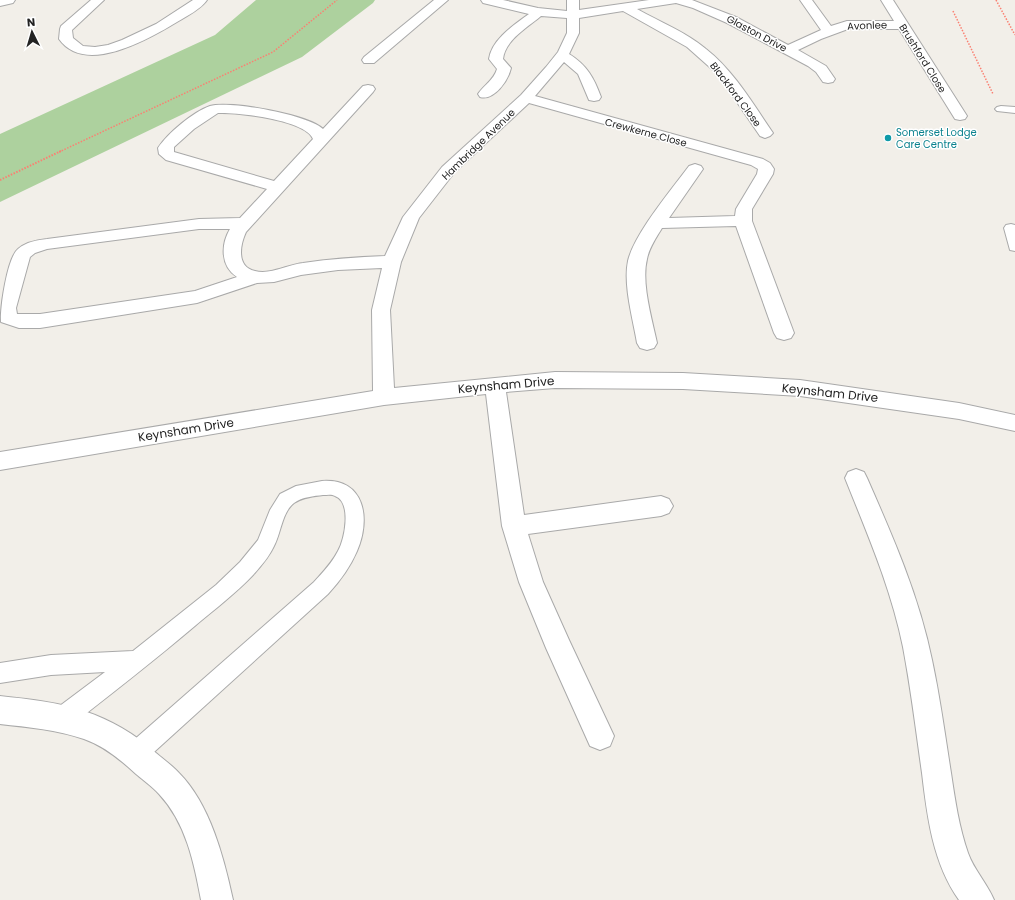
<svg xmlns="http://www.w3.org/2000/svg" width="1015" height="900" viewBox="0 0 1015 900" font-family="Poppins,sans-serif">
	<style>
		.forest { fill: #add19e }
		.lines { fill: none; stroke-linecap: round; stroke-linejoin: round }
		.service-casing { stroke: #a9a9a9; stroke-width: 2 }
		.minor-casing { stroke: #a9a9a9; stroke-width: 2 }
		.path-far1 { stroke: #fa8072; stroke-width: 1.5; stroke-dasharray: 1.5 1.5; stroke-linecap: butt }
		.path { stroke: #fa8072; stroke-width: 2; stroke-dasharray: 1.5 1.5; stroke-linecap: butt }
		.service { fill: #fff; fill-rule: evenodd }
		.minor { fill: #fff; fill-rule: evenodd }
		.culture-dot { fill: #0f9aa8; stroke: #fff; stroke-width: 1.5 }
		.labels { text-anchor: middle; stroke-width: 3; stroke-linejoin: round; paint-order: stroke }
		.far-street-label { font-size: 10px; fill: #222; stroke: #fff }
		.far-culture-label { font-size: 10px; fill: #0d838f; stroke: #fff; text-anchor: start }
		.street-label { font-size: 12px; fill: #222; stroke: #fff }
	</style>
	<rect width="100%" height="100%" fill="#f2efe9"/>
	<path class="forest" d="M256,0h119l-2,3 -71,54 -302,145v-68l215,-99z"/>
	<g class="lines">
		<defs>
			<path id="service" d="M1001,106l14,1v6l-18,-2 -2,-2 2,-2z
				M1011,224l4,1v26l-5,-1 -6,-22 2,-3z
				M322,481c43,-3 49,38 35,70 -7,16 -17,30 -29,43l-185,168 -8,3 -8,-3 -3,-8 3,-8 187,-164c9,-10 18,-19 24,-31 7,-12 14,-49 -3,-55 -3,-2 -8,-1 -12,-1 -9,1 -21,2 -29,8 -12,9 -13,30 -20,43 -5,11 -13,20 -21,29 -17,18 -38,34 -57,50 -41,35 -84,68 -127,102l-8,3 -8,-3 -3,-8 3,-8 52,-39 -54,3 -51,8v-20l51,-8 82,-4 83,-66 24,-23 18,-22 12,-30 10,-16 16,-8z"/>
			<path id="minor" d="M0,0h15l-2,3 -13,3z
				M91,0h13l-32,30 1,8 10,8 12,1 13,-2 14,-5 34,-16 37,-24h14c-6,9 -20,16 -30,22 -28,17 -92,54 -118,17l1,-10 1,-3z
				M434,0h14l-74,63h-10l-2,-3 2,-3z
				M481,0h22l35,8 29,3v-11h12v10l70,-10h43l44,17 52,28 33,-15 -21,-30h12l19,26 16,-5h47l-13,-21h12l74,116 -2,3 -5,1 -5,-1 -56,-90h-51l-27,10 -23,11 28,16 9,13 -2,3 -5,1 -5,-1 -7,-10 -8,-6 -81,-43 -34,-15 -17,-5 -39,6c23,13 49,23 69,40 28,22 47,55 67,84l-3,3 -5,2 -5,-2 -30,-44 -16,-21 -27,-24 -64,-36 -44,7v15l-10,21c18,11 25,24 32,43l-2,3 -5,1 -5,-1 -11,-26 -14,-12 -29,34 228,63 7,4 4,6 -1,5 -21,35v12l42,112 -3,5 -7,2 -7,-2 -3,-5 -38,-107 -74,2c-6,10 -13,20 -15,31 -6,24 5,60 10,84l-3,5 -7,2 -7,-2 -3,-5c-4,-24 -14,-58 -9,-82 6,-27 44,-72 61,-95l6,-2 6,2 2,3 -34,49 66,-2 1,-7 21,-35 1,-5 -7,-4 -222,-62 -75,70 -35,45 -18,44 -11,48 4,78 161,-16 128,1 117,7 159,23 56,12v16l-56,-12 -159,-23 -117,-7 -128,-1 -49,4 18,123 137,-19 8,3 4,7 -4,7 -8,3 -133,18 15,48 26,58 45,96 -4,10 -10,4 -10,-4 -44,-98 -27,-66 -17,-56 -16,-132 -102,11 -384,65v-18l373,-61 -1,-81 10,-42 -44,2 -37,5 -27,7 -17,1 -60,20 -157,25h-21l-18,-6c-1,-13 6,-64 17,-73 8,-7 19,-9 29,-10l152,-20 41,-1 27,-29 -101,-29 -7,-6 -1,-6c10,-15 35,-36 52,-42 19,-6 99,9 113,23l40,-43 5,-1 5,1 2,3 -2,3 -127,140c-6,13 -10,35 9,39 15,4 32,-6 48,-8 27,-4 55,-6 82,-7l18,-39 39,-50 79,-72 25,-28 12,-15 9,-19v-15l-26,-2c-13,11 -36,24 -38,43l8,9c-3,13 -17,33 -31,29l-2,-3c6,-9 16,-14 19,-25l-8,-10c3,-20 25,-34 40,-45l-46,-11zM218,113c19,-1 88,7 95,26l-39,42 -100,-29v-5l20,-18zM199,229h31c-9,15 -10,37 7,48l-42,14 -155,23h-23l-1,-6 14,-51 5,-4 12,-4z
				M856,469l8,3 3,6c26,59 52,118 65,182 8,37 13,75 19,113 4,27 8,54 17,80 6,17 19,30 26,47h-35c-26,-36 -32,-84 -37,-127 -6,-42 -11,-84 -19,-126 -12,-59 -36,-114 -58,-169l3,-6z
				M0,696c28,3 57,6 84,15 27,9 51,23 72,42 8,7 17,13 23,20 31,31 45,85 54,127h-32c-7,-38 -15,-77 -42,-106 -6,-7 -15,-13 -23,-20 -15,-14 -32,-28 -52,-35 -27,-9 -56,-12 -84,-15z"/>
		</defs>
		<use href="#service" class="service-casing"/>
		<use href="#minor" class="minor-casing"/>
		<path class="path-far1" d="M996,0l19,35
			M953,11l40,83
			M59,152l214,-100 64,-52"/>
		<path class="path" d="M0,180l61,-29"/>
		<use href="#service" class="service"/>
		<use href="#minor" class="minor"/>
	</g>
	<circle class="culture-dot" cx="888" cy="138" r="4"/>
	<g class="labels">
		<g class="far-street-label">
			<text transform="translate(867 25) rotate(-2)" y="4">Avonlee</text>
			<text transform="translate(757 33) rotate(28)" y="4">Glaston Drive</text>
			<text transform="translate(923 58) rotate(58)" y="4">Brushford Close</text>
			<text transform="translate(736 94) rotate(53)" y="4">Blackford Close</text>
			<text transform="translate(646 132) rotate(15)" y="4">Crewkerne Close</text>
			<text transform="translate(478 144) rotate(-44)" y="4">Hambridge Avenue</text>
		</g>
		<g class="far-culture-label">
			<text x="896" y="136">Somerset Lodge<tspan x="896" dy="12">Care Centre</tspan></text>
		</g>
		<g class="street-label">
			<text transform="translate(506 385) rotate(-5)" y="4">Keynsham Drive</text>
			<text transform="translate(830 393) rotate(6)" y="4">Keynsham Drive</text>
			<text transform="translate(186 430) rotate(-9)" y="4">Keynsham Drive</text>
		</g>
	</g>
	<g transform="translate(32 32) rotate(355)" stroke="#ffffff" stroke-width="3" paint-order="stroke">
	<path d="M0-3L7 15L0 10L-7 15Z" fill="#222222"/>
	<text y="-6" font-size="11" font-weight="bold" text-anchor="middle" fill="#222222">N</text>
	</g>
</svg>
